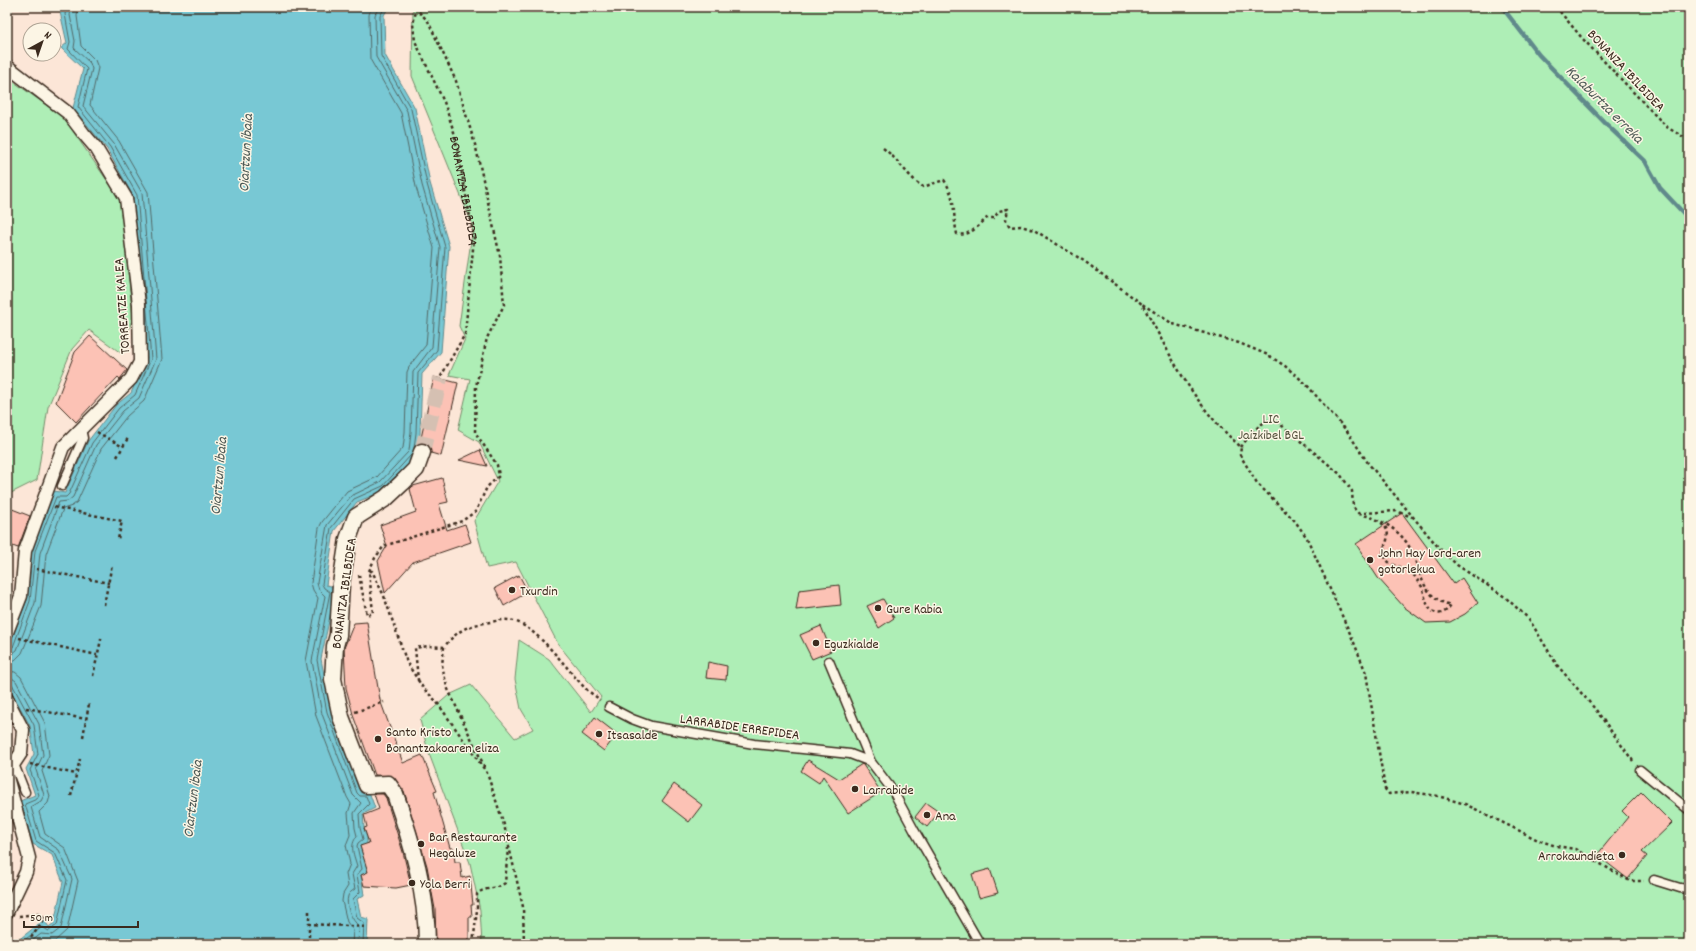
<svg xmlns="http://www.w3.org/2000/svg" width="1696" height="951" viewBox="0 0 1696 951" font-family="Dekko,sans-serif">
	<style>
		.green { fill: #aeeeb6; stroke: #748c6a }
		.water { fill: #78c8d4; stroke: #60898b }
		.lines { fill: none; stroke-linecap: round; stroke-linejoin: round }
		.shore { stroke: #536967; stroke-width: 1 }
		.stream { stroke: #60898b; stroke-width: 4.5 }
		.ferry { stroke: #4d5955; stroke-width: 1; stroke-dasharray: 5 4; stroke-linecap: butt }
		.building { fill: #fcc2b5; stroke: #3b2a1e }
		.minor-tunnel { stroke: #d5c0b2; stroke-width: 16; stroke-dasharray: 16 8; stroke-linecap: butt }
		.service-casing { stroke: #3b2a1e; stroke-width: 11 }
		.pedestrian-casing { stroke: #3b2a1e; stroke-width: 15 }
		.minor-casing { stroke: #3b2a1e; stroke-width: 19 }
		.path { stroke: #3b2a1e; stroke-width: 2.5; stroke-dasharray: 3 3; stroke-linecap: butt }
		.service { stroke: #fcf5e5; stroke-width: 8 }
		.pedestrian { stroke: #fcf5e5; stroke-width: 12 }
		.minor { stroke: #fcf5e5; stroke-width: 16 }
		.poi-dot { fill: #3b2a1e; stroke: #fcf5e5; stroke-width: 1.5 }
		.labels { text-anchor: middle; stroke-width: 3; stroke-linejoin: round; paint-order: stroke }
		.street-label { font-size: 14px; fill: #3b2a1e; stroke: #fcf5e5 }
		.park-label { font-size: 14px; fill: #52513c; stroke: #fcf5e5 }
		.poi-label { font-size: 14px; fill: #3b2a1e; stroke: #fcf5e5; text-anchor: start }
		.water-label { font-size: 15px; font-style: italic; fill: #4d5955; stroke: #fcf5e5 }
	</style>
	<rect width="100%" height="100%" fill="#fce6d7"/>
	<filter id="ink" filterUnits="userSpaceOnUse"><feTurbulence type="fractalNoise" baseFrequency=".025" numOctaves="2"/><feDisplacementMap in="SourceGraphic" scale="8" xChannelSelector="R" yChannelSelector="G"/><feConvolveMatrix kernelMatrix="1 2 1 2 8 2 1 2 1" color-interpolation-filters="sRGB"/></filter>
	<g filter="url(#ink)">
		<path class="green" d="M413,7h1276v937h-1207l-2,-34 -10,-47 -42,-112 -8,-31 29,-25 22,-10 44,53 18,-9 -12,-20 -6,-30 4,-39 30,19 42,53 10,-15 -43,-53 -42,-82 -29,6 -13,-47 24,-40 -19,-39 -21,-12 12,-51 -21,-4 16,-36 -6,-13 14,-100 -61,-150z
			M7,77l56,40 57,82 13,118 -12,36 -32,-23 -17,19 -24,58 -11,73 -30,15z"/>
		<path class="water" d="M65,7h324l-5,8 1,40 30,53 15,75 19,63 -8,106 -19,22 -2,59 -3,22 -31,35 -29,12 -23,29 -8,54 10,2 -15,72 10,52 30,82 7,-4 7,19 -12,6 1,14 3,10v6l-7,2 8,26 -7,3 3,20 -7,4 4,18 7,2 -1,25h-348l-2,-3 27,-21 5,7 5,-4 9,-41 -11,-27 -19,-11 -13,-43 15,-6 -9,-26 8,-15 -4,-28 -23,-43v-32l20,-51 4,-49 23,-60 11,2 23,-52 28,-36 15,-12 16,-35 -14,-162 -26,-47 -34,-41 10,-39 -22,-21 6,-5 -7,-31z"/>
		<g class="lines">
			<path class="shore" d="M385,7l-5,9 1,40 30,53 16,75 18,63 -8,103 -19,23 -2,60 -2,15
				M7,650l6,-3 17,-46 5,-50 21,-54h10l3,-3 23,-51 27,-35 16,-13 16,-36 -14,-164 -27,-48 -32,-40 9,-38 -19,-20 2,-7 -5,-28 2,-7
				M7,655l5,-1 5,-4 18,-47 5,-50 19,-51 9,-1 5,-4 23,-52 27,-34 16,-13 17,-39 -14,-166 -28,-49 -31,-38 9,-37 -2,-6 -16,-15 1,-7 -5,-26 2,-8
				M7,661l8,-1 7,-7 19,-47 5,-52 17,-45 9,-3 5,-4 24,-53 26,-33 17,-15 18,-42 -14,-167 -29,-51 -29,-36 8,-37 -3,-8 -14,-14 -4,-30 1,-9
				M7,671l8,1 6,5 24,46 4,32 -7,16 8,25 -2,7 -9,9 6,22 20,14 13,33 -11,49 -12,11h-13l-5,3
				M7,677l5,1 4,3 23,43 4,31 -7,15 8,25 -3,6 -10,6 9,30 19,13 13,29 -11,49 -9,7 -11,-1 -13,10
				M7,682l5,2 22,41 4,29 -8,16 9,25 -2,4 -12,5 11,37 19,12 12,27 -10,45 -8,6 -7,-4 -19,14v3
				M352,944l1,-14 -6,-8 -5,-21 1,-7 5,-8 -2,-12 4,-10 -4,-19 4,-10 -2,-22 3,-9 -4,-7 -31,-81 -10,-55 12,-63 -5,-8 -2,-7 8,-55 3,-6 25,-31 30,-14 26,-29 2,-16 2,-60 3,-7 16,-20 8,-97 -18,-61 -15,-74 -31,-54 -1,-44 2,-8
				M358,944l1,-18c-7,-5 -14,-21 -11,-30 1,-3 4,-5 7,-7l-3,-15 5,-8c-3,-11 -8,-20 0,-30l-2,-8 -1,-15 7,-10 -8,-8 -31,-81 -10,-53 13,-65 -6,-6 -2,-7 10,-58 24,-29 29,-14 29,-31 2,-19 2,-60 19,-25 8,-100 -18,-62 -15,-74 -31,-54 -1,-42 4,-8
				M363,944l1,-21 -7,-5 -4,-19 7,-7 -3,-17 5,-6 -5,-23 1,-3 5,-4 -3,-11 -1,-14 10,-10 -3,-8h-6l-3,-3 -30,-81 -10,-52 13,-68 -6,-4 -2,-4 9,-56 23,-29 29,-13 28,-31"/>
			<path class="stream" d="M1502,7l37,48 68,70 38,36 15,27 29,31"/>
			<path class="ferry" d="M27,943l1,1"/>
		</g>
		<path class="building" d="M90,336l37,34 -7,9 -2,-2 -42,45 -20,-20 19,-50z
			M434,377l24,6 -17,73 -10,-3 -2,-7 -4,-3h-5z
			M480,450l7,16 -28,-6z
			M442,478l6,24 -9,2 8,26 18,-6 6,18 -58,20 -28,31 -7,-32 9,-15 -7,-21 36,-13 -6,-23 3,-3z
			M7,507l23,9 -12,32 -11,-4z
			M1402,513l52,71 8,-6 16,25 -13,11 -15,8 -24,1 -22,-16 -26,-29 -22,-34z
			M519,575l9,17 -24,14 -9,-18z
			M839,585l2,20 -45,5 3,-20z
			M883,599l11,19 -15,10 -12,-22z
			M367,622l13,78 23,63 19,-8 15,36 -3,1 16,56h3l2,14h5l2,16 8,-2 3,29h-2l1,12h-3v27h-33l-1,-35 -8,-43 -23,-75 -12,-15 -17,-1 -21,-57 -8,-30 -2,-40 10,-25z
			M821,626l10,25 -19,8 -12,-24z
			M708,662l19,4 -1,14 -20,-2z
			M595,717l22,17 -13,17 -22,-17z
			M808,760l31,19 23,-15 1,1 18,27 -33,21 -25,-37 -4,7 -18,-12z
			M674,784l28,21 -13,17 -27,-21z
			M1641,792l31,31 -30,29 5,4 -19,23 -31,-24 31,-38 -6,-6z
			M374,794h9l3,4 17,54 8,33 -15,3 -32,-2 -3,-11 7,-3 -8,-26 9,-3 -5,-15 3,-1 -3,-12 15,-6z
			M926,803l13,9 -12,15 -12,-10z
			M990,869l8,24 -19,5 -7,-24z"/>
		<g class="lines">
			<path class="minor-tunnel" d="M422,452l18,-74"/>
			<defs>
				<path id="service" d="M62,486l21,-48 -2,-9
					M829,661l42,101 22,29 21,39 66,114
					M609,707l23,12 19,7 103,18 96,10 21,8
					M14,764l11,28
					M1640,770l49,40
					M1654,880l26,8 9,1"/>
				<path id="pedestrian" d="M7,66l61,47 16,21 12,14 30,50 13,106 1,58 -9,17 -68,68 -38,104 -4,45 -14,36
					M7,699l16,31 -2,23 -14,21
					M7,777l22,81 -3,14 -19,40"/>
				<path id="minor" d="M422,452l-6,17 -14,14 -16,15 -30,19 -8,22 -7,45 -3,51 -3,11 -2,33 8,38 26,68 21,-1 7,10c17,48 32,99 32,150"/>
			</defs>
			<use href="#service" class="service-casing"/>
			<use href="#pedestrian" class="pedestrian-casing"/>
			<use href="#minor" class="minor-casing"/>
			<g class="path">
				<path id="s1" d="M417,7l-4,17 2,17 29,61 10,30 20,106 -9,96 -25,44"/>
				<path d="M1556,7l26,31 74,78 12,12 21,12"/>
				<path d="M883,148c16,12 23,27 40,39l21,-7c13,19 8,33 13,54 13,3 22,-9 30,-16h7l5,-7 9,-2 -2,11 4,7 11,-1 13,4 50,31 58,43"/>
				<path d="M97,432l26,15"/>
				<path d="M1241,447c8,-11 19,-26 33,-28l66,55 12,17 1,16 6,7"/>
				<path d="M117,457l11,-19"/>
				<path d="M54,507l68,14 -4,18"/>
				<path d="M1364,513l32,-2 16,6"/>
				<path d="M1359,514c12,2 33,9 28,26 -2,7 -6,10 -2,17 5,11 18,8 26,15 4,4 8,10 11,15 4,9 3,22 14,26 7,2 11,-3 15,-8 -33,-8 -29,-38 -44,-62 -8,-11 -18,-18 -29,-23"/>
				<path d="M36,569l73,14"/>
				<path d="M369,571l6,-13 9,-12 78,-25 14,-10 11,-24 12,-11 -2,-11 -22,-33 1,-46 11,-48 17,-33 -4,-49 -24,-108 -20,-67 -28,-60 -11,-11"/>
				<path d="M359,575l8,40 6,-2 -4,-42h3l12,25 23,67 11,17 -3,-32 13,-2 16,1c12,-15 21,-21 41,-24 7,-1 17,-4 24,-3 26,3 59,51 77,69 4,4 10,7 14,11"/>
				<path d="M104,605l8,-41"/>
				<path d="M19,638l78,17"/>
				<path d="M444,647l-2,18 5,22 38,81"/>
				<path d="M93,676l9,-41"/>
				<path d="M418,680l5,8 13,13 51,72 17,52 19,82 1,37"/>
				<path d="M26,708l60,11"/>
				<path d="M355,712l29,-10"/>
				<path d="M83,737l6,-33"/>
				<path d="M1633,761l-37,-51 -39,-45 -28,-46 -24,-22 -48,-32 -18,-17 -71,-85 -21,-32 -42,-48 -20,-17 -17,-11 -29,-12 -66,-19 -31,-20c31,55 50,100 99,143l-1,8 17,28 38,38 12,17 46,102 13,33 19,116 4,5 22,-2 27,4 27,8 73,36 18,6 19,3 55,32h14"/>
				<path d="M30,764l46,10"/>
				<path d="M71,796l9,-37"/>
				<path d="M309,911v13"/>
				<path d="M19,916l19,-2 7,5 -18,24"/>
				<path d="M309,937v-13l59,3"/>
				<path d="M473,944l4,-34v-16c7,-7 19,-4 28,-11l3,-35"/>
			</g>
			<use href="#service" class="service"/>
			<use href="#pedestrian" class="pedestrian"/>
			<use href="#minor" class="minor"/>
		</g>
	</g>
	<g class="poi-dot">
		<circle cx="1370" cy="560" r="4"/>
		<circle cx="512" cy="590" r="4"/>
		<circle cx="878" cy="608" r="4"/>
		<circle cx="816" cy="643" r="4"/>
		<circle cx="599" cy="734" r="4"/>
		<circle cx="378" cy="739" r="4"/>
		<circle cx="855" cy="789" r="4"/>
		<circle cx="927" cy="815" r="4"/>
		<circle cx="421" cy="844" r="4"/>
		<circle cx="1622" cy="855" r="4"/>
		<circle cx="412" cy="883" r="4"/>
	</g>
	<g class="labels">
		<g class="street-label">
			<text transform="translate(1627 70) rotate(47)" y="5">BONANZA IBILBIDEA</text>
			<text dy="5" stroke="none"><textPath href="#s1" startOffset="194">BONANTZA IBILBIDEA</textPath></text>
			<text transform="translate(121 306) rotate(-94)" y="5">TORREATZE KALEA</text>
			<text transform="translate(343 593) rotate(-82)" y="5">BONANTZA IBILBIDEA</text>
			<text transform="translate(740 726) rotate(8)" y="5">LARRABIDE ERREPIDEA</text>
		</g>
		<g class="park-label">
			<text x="1271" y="423">LIC<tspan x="1271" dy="16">Jaizkibel BGL</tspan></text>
		</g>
		<g class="poi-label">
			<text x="1378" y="557">John Hay Lord-aren<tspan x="1378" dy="16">gotorlekua</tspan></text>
			<text x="520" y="595">Txurdin</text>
			<text x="886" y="613">Gure Kabia</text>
			<text x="824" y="648">Eguzkialde</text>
			<text x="386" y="736">Santo Kristo<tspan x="386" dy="16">Bonantzakoaren eliza</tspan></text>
			<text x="607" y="739">Itsasalde</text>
			<text x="863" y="794">Larrabide</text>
			<text x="935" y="820">Ana</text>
			<text x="429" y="841">Bar Restaurante<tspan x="429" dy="16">Hegaluze</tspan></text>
			<text x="1614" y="860" text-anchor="end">Arrokaundieta</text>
			<text x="420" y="888">Yola Berri</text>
		</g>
		<g class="water-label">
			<text transform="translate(1605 104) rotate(45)" y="5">Kalaburtza erreka</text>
			<text transform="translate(245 153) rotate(-87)" y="5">Oiartzun ibaia</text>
			<text transform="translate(218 476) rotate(-85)" y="5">Oiartzun ibaia</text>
			<text transform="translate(192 799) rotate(-83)" y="5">Oiartzun ibaia</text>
		</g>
	</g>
	<rect width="1696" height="951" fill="none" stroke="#fcf5e5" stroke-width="24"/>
	<rect x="12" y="12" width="1672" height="927" fill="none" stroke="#3b2a1e" stroke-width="1.5" filter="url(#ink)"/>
	<g transform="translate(42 42) rotate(40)"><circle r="19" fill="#fcf5e5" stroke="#afa495"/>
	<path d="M0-3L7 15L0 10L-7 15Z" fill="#3b2a1e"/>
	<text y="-6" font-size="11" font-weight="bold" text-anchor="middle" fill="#3b2a1e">N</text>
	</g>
	<path d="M24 921v6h114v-6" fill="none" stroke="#3b2a1e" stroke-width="2"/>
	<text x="30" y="921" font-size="12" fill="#3b2a1e" stroke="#fcf5e5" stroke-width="3" paint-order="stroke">50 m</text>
</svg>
